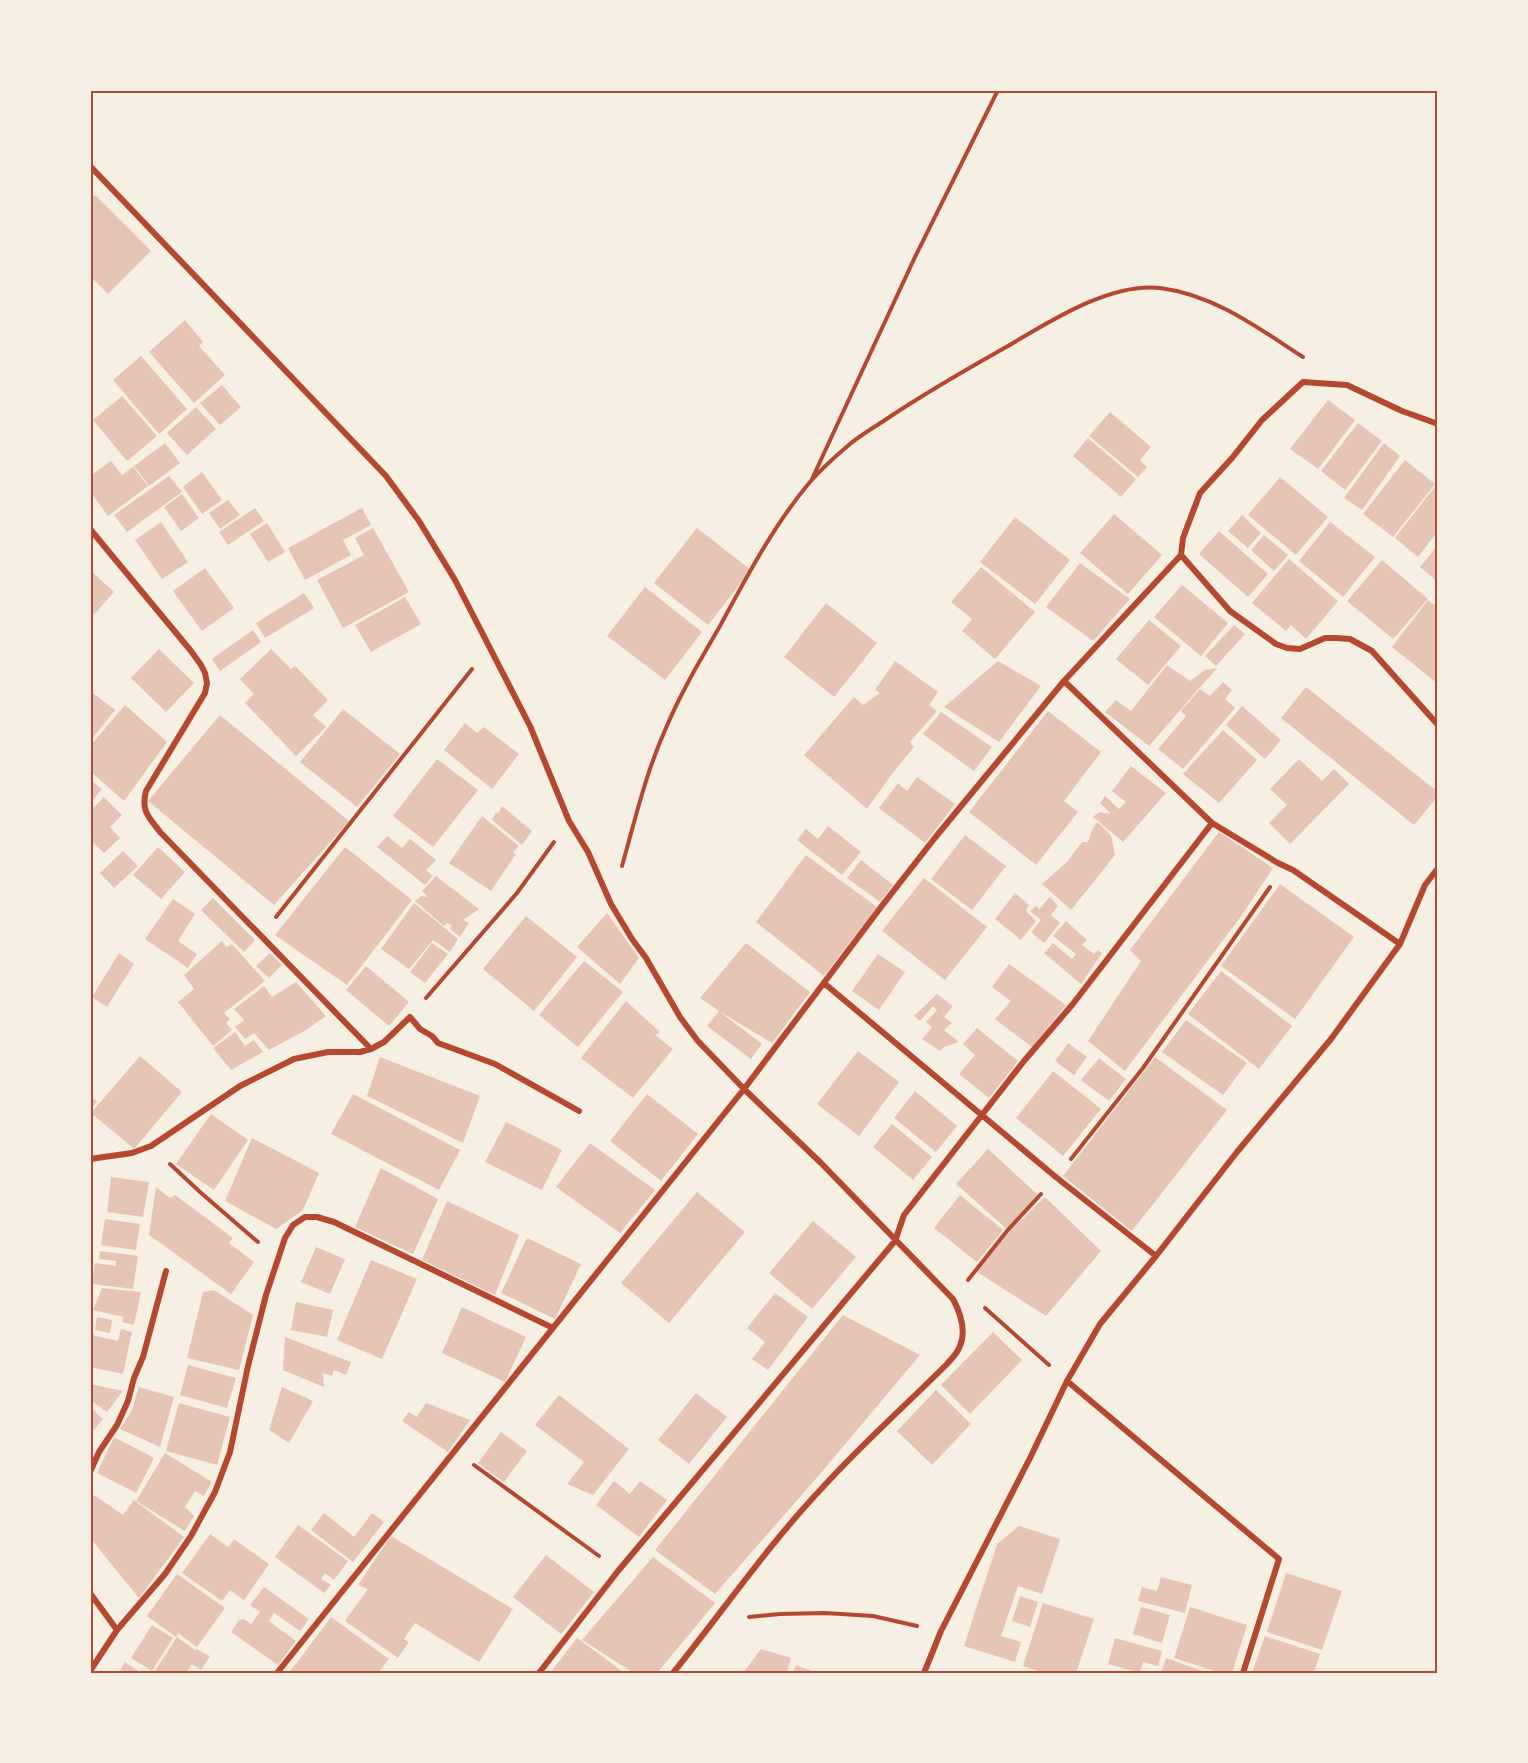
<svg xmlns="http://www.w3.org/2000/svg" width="1528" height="1763" viewBox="0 0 1528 1763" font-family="'Golos Text',sans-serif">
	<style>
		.building { fill: #e6c5b7 }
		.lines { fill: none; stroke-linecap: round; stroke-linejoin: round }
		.path { stroke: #b5482f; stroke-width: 4 }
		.minor { stroke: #b5482f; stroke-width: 6 }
		.neatline { fill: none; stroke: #b5482f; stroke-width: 2 }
	</style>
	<rect width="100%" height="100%" fill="#f6efe4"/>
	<path class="building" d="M95,195l56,56 -43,43 -18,-18v-76z
		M185,320l18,22 -4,4 26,29 -31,28 -45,-51z
		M141,356l46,53 -28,25 -46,-54z
		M222,385l19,22 -21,18 -20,-22z
		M122,396l35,40 -30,25 -34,-41z
		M1328,400l27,20 -37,49 -28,-20z
		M196,407l20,22 -29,26 -20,-22z
		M1110,412l41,35 -11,13 7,7 -9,10 -49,-41z
		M1358,423l24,18 -37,49 -24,-19z
		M1088,438l48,41 -15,18 -48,-41z
		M165,443l15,20 -31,23 -15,-20z
		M1384,443l16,13 -38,54 -18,-12z
		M1405,460l30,24 -42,53 -30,-23z
		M111,461l11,14 11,-8 15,19 -40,30 -18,-25v-15z
		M202,472l20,28 -20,14 -19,-27z
		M169,476l13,16 -55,40 -13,-17z
		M1280,477l48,40 -32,38 -48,-40z
		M1436,485l2,2v44l-20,26 -23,-19z
		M182,494l17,24 -18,13 -17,-24z
		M228,500l12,15 -20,14 -11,-16z
		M255,508l9,13 -36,24 -9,-13z
		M362,508l9,17 -28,15 8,15 -46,25 -17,-32z
		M1114,514l48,41 -34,39 -48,-41z
		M1242,515l19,18 -13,15 -20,-17z
		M1015,517l55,43 -35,44 -55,-42z
		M161,522l27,40 -26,17 -27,-39z
		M1330,522l45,35 -32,40 -44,-36z
		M267,523l18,29 -17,10 -18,-28z
		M373,528l36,64 -66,36 -26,-48 47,-25 -9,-17z
		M697,528l54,42 -43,55 -54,-42z
		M1219,531l49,43 -20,23 -49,-43z
		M1264,535l24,20 -14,16 -23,-21z
		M1438,545v37l-18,-15z
		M1289,559l49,42 -32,38 -15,-14 -5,6 -34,-28z
		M1382,560l46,39 -35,40 -46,-38z
		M1080,563l50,36 -37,42 -47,-34z
		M981,567l54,45 -40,47 -33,-28 10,-12 -21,-17z
		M205,568l29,40 -32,23 -29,-40z
		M90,570l24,22 -24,27z
		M1182,585l46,38 -27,33 -47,-39z
		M645,587l57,45 -37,48 -58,-44z
		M304,593l10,15 -49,30 -9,-15z
		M405,597l16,27 -50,28 -16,-27z
		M1428,600l10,8v76l-46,-37z
		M826,603l51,40 -43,54 -50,-40z
		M1149,620l32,26 -33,39 -32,-26z
		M1234,625l11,9 -29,32 -11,-10z
		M253,630l8,12 -41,29 -8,-12z
		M159,649l35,34 -28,29 -35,-34z
		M271,649l20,20 4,-3 33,34 -15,15 13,12 -30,29 -51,-53 9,-9 -14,-15z
		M895,661l43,31 -9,13 8,6 -27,31 4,5 -22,27 -25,35 -63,-54 50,-58 9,8 17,-12 -5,-3z
		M998,661l43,25 -42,56 -55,-35z
		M1167,665l23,16 15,-11 12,-2 -68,78 -44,-34 11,-12 15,11z
		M1223,682l9,8 -7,9 10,9 -52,61 -25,-20 28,-33 -5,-5 19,-22 10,7z
		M1306,687l132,105v4l-24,29 -133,-107z
		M90,691l25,19 -25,31z
		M125,705l42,37 -43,59 -34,-30v-25z
		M1242,706l39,34 -16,19 -39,-34z
		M343,709l57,45 -43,53 -57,-45z
		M1048,711l53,41 -37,49 14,11 -42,53 -67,-53z
		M941,712l51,35 -18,24 -51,-37z
		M220,715l129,106 -75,84 -126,-104z
		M465,723l12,10 7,-6 35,27 -27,35 -48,-39z
		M1223,730l34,30 -38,43 -36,-29z
		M437,759l41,31 -45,57 -40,-31z
		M1299,759l23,22 12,-12 15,15 -59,60 -21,-21 18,-18 -17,-16z
		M1131,766l35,27 -43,49 -30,-25 6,-5 12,2 -11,-11 5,-7 14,13 7,-7 -14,-11z
		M917,777l38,27 -30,39 -46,-35 19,-25 9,8z
		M90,780l12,9 -12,15z
		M104,797l18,18 -12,12 10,11 -16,15 -14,-14v-28z
		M502,806l30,25 -10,14 -30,-25 4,-8 2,2z
		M482,816l37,30 -6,7 3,1 -25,37 -42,-28z
		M1097,822l14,13 4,20 -44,55 -29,-26 25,-22 15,-20h6l4,-12z
		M828,826l33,26 -19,23 -45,-35 9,-11 12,10z
		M1219,832l54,36 -31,47 -117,156 -37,-30 53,-80 -11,-11z
		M965,835l41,31 -34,44 -41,-31z
		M387,836l15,12 8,-9 26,21 -10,10 7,6 -8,9 -48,-38z
		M158,847l27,25 -24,27 -28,-24z
		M345,847l67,53 -65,85 -72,-50z
		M123,851l15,15 -24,22 -14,-15z
		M806,855l71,52 -53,69 -68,-54z
		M861,860l32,25 -13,17 -33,-24z
		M436,876l43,33 -16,11 6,3 -9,14 -10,-8 2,-3 -4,-3 -4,3 -29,-25 6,-5 7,1 -6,-6z
		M924,878l63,49 -42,53 -63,-49z
		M1280,884l74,53 -59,82 -74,-53z
		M1015,893l14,12 -3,6 10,10 -15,19 -26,-21z
		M1050,897l8,9 -7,9 9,8 -16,20 -13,-11 10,-12 -11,-9 6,-5 3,3z
		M213,898l42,42 -11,12 -43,-42z
		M173,899l22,15 -17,27 19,13 -9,14 -43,-29z
		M414,903l44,36 -8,13 -17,-12 -24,29 -28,-20z
		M607,913l32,45 -19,26 -43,-37z
		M526,916l51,41 -43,54 -51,-42z
		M1066,921l21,19 -5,5 12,9 4,-4 4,3 -21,31 -37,-31 9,-10 19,16 4,-5 -23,-18z
		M222,941l4,6 6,-3 33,37 -41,32 6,6 -4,4 6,7 -19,16 -35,-44 16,-13 -10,-14z
		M432,943l16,11 -23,29 -15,-11z
		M746,943l64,49 -38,51 -53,-32 43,33 -11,15 -44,-33 12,-15 -19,-13z
		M119,953l15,11 -27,43 -15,-10z
		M270,953l12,12 -13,13 -13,-12z
		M878,954l27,18 -26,38 -27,-19z
		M584,961l39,31 -45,55 -39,-32z
		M1009,964l57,41 -34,42 -37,-28 16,-18 -19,-14z
		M366,966l43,36 -20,24 -43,-36z
		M1221,971l71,55 -33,43 -71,-55z
		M296,982l30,34 -20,14 -37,20 -15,-17 -9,6 -10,-12 9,-7 -10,-11 30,-23 8,11z
		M937,994l16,12 -9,11 8,6 -8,7 15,12 -15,5 -4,4 -18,-12 10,-12 -6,-5 11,-12 -4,-4 -13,15 -6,-5z
		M626,1001l34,31 -5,3 18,14 -40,49 -52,-40z
		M1186,1020l61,43 -24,32 -61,-43z
		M977,1028l41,33 -29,37 -30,-24 16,-19 -12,-11z
		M235,1032l10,14 9,-6 9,12 -32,18 -18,-22z
		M1068,1043l19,14 -13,18 -19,-14z
		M858,1051l41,31 -40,54 -42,-32z
		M140,1056l42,36 -48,57 -43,-36z
		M380,1057l100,39 -17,47 -96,-47z
		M1155,1057l72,53 -95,121 -69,-55z
		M1099,1058l27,21 -17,22 -28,-21z
		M1053,1071l48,38 -38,47 -47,-38z
		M915,1091l42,35 -21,26 -42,-34z
		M353,1094l107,56 -21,40 -108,-56z
		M647,1094l51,40 -37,47 -51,-40z
		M90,1095l7,7 -7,7z
		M211,1114l37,26 -34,50 -38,-26z
		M506,1122l56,28 -20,40 -57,-28z
		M892,1124l40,33 -19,23 -40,-33z
		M252,1138l67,35 -16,37 -27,19 -51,-28z
		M590,1143l65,47 -35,43 -64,-46z
		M988,1149l50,46 -31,34 -51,-45z
		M381,1168l57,31 -25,55 -58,-27z
		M111,1177l38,5 -6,35 -36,-5z
		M156,1187l14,11 5,-3 58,43 -4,5 25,19 -23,32 -82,-59z
		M697,1192l48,40 -76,91 -48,-40z
		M960,1195l43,35 -26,32 -43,-34z
		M1045,1197l56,54 -55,65 -69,-44 30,-38z
		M447,1201l72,34 -24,60 -73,-35z
		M105,1219l35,5 -4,26 -35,-5z
		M813,1221l43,36 -44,52 -43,-36z
		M527,1238l54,26 -26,55 -54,-26z
		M316,1247l29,12 -15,35 -29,-12z
		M100,1251l38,5 -5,33 -41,-5 3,-21 21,3v-5l-17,-2z
		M371,1260l46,19 -35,80 -45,-19z
		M102,1288l39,4 -7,33 -12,-3 1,-5 -30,-7z
		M214,1290l39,25 -14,55 -52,-12 16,-66z
		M775,1293l33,24 -40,53 -16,-11 13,-17 -18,-14z
		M296,1302l37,8 -6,27 -36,-7z
		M462,1307l64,30 -21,45 -63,-29z
		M843,1315l77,40 -100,119 -105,120 -60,-44z
		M97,1317l15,3 -2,13 -15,-3z
		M121,1329l11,3 -9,42 -33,-7v-23l2,-9 26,6z
		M993,1332l29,28 -52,54 -29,-29z
		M285,1337l66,25 -5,13 -12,-5 -2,6 -9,-3 1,14 -41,-17z
		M188,1365l48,13 -9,30 -47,-13z
		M90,1384l33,7 -16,21 -17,-12z
		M139,1387l35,10 -14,50 -40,-18 11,-17z
		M282,1387l31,14 -24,42 -20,-13z
		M936,1390l35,34 -39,41 -35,-34z
		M696,1393l31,24 -38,47 -31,-24z
		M559,1395l70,54 -36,46 -26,-11 17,-22 -49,-37z
		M179,1403l51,14 -13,48 -51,-14z
		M426,1403l44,17 -22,32 -46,-31 7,-9 8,5z
		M90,1407l13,12 -13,15z
		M501,1432l26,19 -23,31 -26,-19z
		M114,1437l40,21 -18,35 -39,-20z
		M165,1453l47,29 -8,14 -9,-5 -10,16 9,9 -9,15 -49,-30z
		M614,1481l16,13 10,-13 27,19 -28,37 -43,-32z
		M94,1495l29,20 11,-15 50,37 -45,61 -49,-60v-37z
		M324,1513l30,24 18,-24 12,9 -31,40 -42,-32z
		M298,1525l50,36 -14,19 -9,-7 -4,6 10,6 -7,8 -49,-36z
		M1019,1526l41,13 -18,55 -24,-8 -17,50 20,6 -6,20 -51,-16 33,-102z
		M210,1534l18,13 6,-8 35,25 -25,36 -14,-10 -8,11 -40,-28z
		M391,1536l122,73 -34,53 -64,-39 -11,16 5,3 -11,16 -53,-37 23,-32 -10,-4z
		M546,1555l48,37 -33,42 -48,-37z
		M653,1557l62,46 -58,70h-23l-52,-33z
		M1286,1573l56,18 -20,59 -55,-18z
		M177,1574l48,34 -28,39 -19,-14 -2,4 -29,-21z
		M1161,1577l31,8 -7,28 -47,-12 4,-14 15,4z
		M264,1587l45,32 -9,12 -26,-18 -5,8 27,20 -18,24 -47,-33 8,-12 5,-1 7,5 9,-12 -10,-7z
		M1020,1596l18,6 -8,25 -18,-6z
		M1043,1603l51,16 -18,54h-32l-21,-7z
		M1141,1607l29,8 -8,28 -29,-9z
		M1190,1607l57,18 -15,48h-11l-47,-15z
		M331,1617l58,42 -11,14h-89z
		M152,1625l21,13 -21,33 -21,-13z
		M1265,1636l55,18 -6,19h-62z
		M177,1637l18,13 1,-1 14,7 -9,14 -9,-6 -5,7 2,2h-31l-3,-2z
		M577,1638l25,18 22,17h-74z
		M1115,1638l47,13 -4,15 -15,-4 -3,11 -32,-9z
		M761,1649l30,9 -4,15h-44z
		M1166,1658l42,15h-47z
		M125,1662l16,11h-23z
		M796,1665l21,8h-24z"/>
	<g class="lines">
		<path class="path" d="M812,479l103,-222 83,-167
			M622,866c13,-46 24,-94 44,-138 15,-36 35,-69 54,-102 26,-48 55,-103 90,-144 12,-14 27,-27 40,-38 12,-10 25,-17 38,-26 39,-26 79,-49 120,-72 41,-24 102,-64 152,-58 55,7 98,40 143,69
			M276,917l196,-248
			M426,998l91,-105 37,-51
			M1071,1159l72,-91 127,-181
			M170,1164l30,28 58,50
			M968,1280l39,-49 34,-37
			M985,1308l64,57
			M474,1465l125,91
			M749,1617l31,-3 45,-1 48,3 44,10"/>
		<path class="minor" d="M90,166l296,310 33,45 36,59 75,146 39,95 19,31 23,52 21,35 14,19 34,59 17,23 47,49 77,74 132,136c8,15 14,33 6,49 -2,6 -8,11 -12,16 -41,41 -85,80 -124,123 -55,58 -100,124 -150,186
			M90,529l101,122 10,14 4,8 2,10 -2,10 -59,98c-5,20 2,25 14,41l211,217
			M1181,555l49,56 46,33 11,4 13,1 25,-11h11l14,1 22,12 66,74
			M1064,681l148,142 66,40 15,7 107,74
			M825,984l232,194 99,78
			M90,1159l42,-6 19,-7 89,-60 54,-27 34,-7h32l11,-3 13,-7 26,-25 10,12 12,7 6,7 57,21 84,47
			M1067,1381l212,178 -36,114
			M90,1472l9,-20 18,-27 11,-24 6,-23 9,-21 23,-86
			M90,1593l27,37
			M90,1671l27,-41 48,-56 26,-38 24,-44 15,-40 18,-86 18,-71 19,-57 8,-13 12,-8h12l17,5 219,106
			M277,1673l467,-584 137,-182 53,-68 130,-158 117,-126 2,-17 17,-45 32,-35 30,-38 41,-38 44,3 55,26 36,13
			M539,1673l79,-102 277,-330 9,-26 120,-154 48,-56 140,-182
			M924,1673l17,-42 89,-173 37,-77 33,-57 56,-68 81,-104 94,-113 69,-95 25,-59 13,-17"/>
	</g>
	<rect width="1528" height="1763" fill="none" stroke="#f6efe4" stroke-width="183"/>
	<rect x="92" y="92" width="1344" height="1580" class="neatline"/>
</svg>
